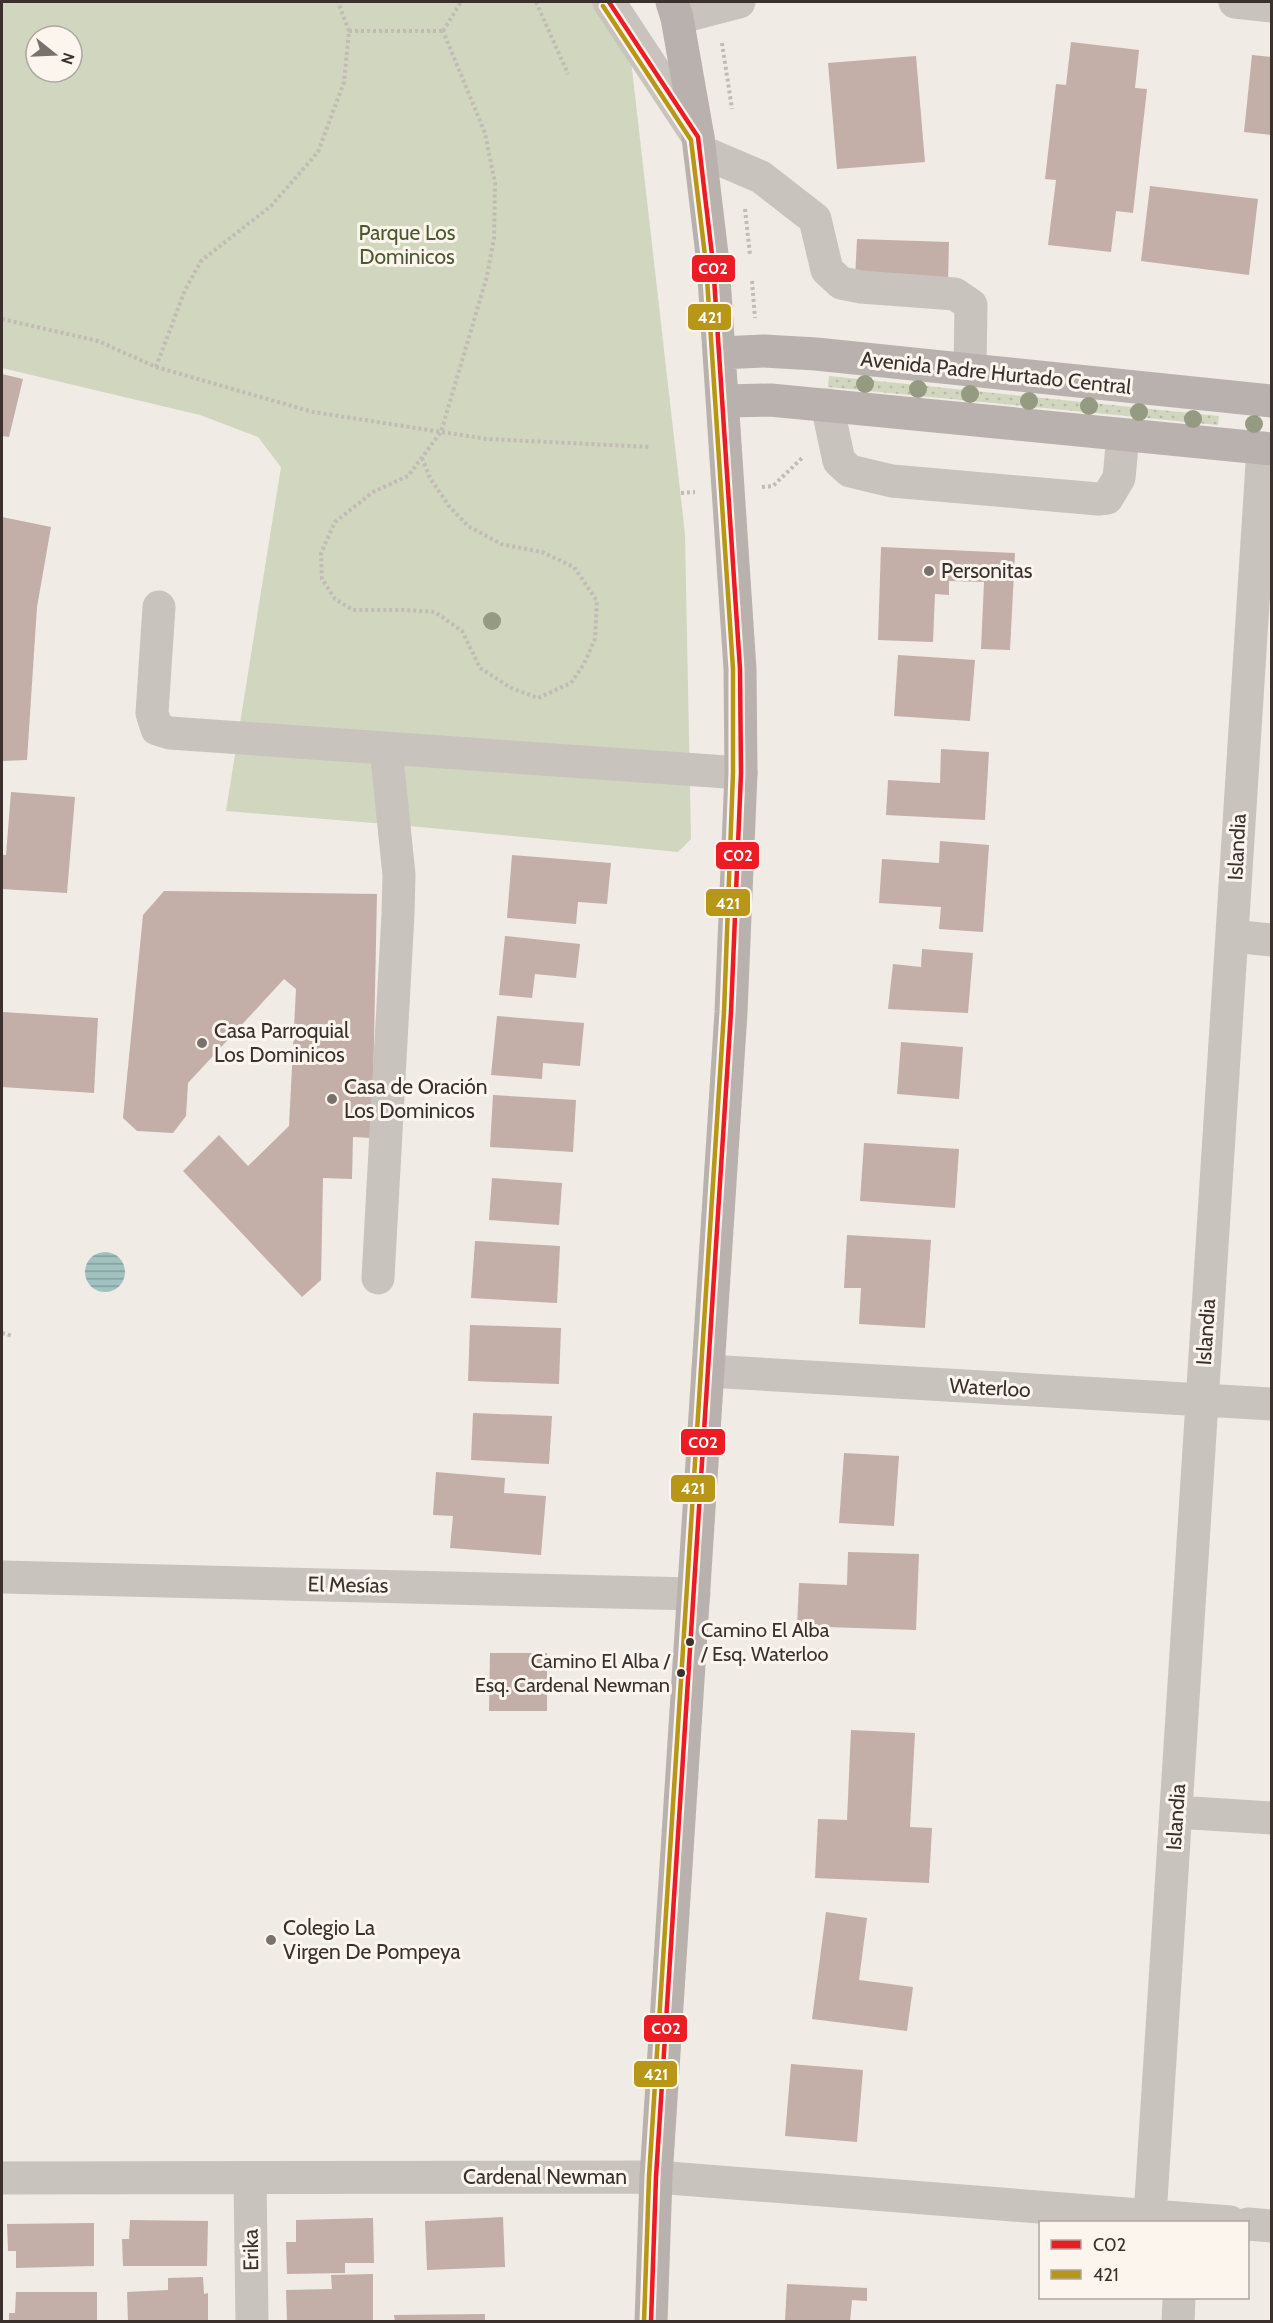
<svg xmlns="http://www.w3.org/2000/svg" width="1273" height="2323" viewBox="0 0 1273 2323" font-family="Cabin,sans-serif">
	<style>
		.grass { fill: url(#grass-dots) }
		.green { fill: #d1d6bf; fill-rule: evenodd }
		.water { fill: url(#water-rules) }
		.building { fill: #c3afa7 }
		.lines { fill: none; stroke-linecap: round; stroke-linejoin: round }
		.path { stroke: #c2bbb6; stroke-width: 4; stroke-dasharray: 3 3; stroke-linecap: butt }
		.minor { stroke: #c9c3be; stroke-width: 33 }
		.major { stroke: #b8b1ad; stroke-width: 33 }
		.bus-1-casing { stroke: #fbf5ee; stroke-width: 9 }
		.bus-2-casing { stroke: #fbf5ee; stroke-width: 9 }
		.bus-1 { stroke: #ed1c24; stroke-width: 4.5 }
		.bus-2 { stroke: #b89618; stroke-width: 4.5 }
		.tree { fill: #959b80 }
		.poi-dot { fill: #7a716c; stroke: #fbf5ee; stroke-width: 2 }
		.bus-dot { fill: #3b302b; stroke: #fbf5ee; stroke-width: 2 }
		.labels { text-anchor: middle; stroke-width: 6; stroke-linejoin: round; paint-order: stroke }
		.bus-label { font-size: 20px; fill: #3b302b; stroke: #fbf5ee; text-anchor: start }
		.park-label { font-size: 21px; fill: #4a5a2e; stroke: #fbf5ee }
		.street-label { font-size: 21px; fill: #3b302b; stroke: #fbf5ee }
		.poi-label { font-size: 21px; fill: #3b302b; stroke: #fbf5ee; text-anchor: start }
		.line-badge { stroke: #fbf5ee; stroke-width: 2 }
		.badge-label { font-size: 16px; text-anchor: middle; font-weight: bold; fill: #fff }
	</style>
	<defs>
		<pattern id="grass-dots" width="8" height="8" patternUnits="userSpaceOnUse" patternTransform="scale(1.5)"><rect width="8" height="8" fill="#d1d6bf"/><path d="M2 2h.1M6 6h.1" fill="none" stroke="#b4b8a4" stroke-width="1.8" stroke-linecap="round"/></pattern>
		<pattern id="water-rules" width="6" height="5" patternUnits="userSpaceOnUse" patternTransform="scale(1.5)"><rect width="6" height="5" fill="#a1c2c1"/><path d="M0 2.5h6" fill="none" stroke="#849e9d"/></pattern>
	</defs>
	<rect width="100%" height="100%" fill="#f0ebe5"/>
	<path class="grass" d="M829,376l390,40 -1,9 -390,-38z"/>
	<path class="green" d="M2,2h596l33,58 54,474 6,305 -13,13 -268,-26 -184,-15 55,-344 -23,-30 -58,-22 -198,-47zM36,36h36v36h-36z"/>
	<path class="water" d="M85 1272a20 20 0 1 1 40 0a20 20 0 1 1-40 0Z"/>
	<path class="building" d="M1071,42l68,8 -4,38 12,1 -14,124 -17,-2 -5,41 -63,-7 8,-65 -11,-1 11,-95 10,1z
		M1252,55l20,2v78l-28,-3z
		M916,56l9,106 -88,7 -9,-106z
		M1150,186l108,13 -9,76 -108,-14z
		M857,239l92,3 -1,40 -93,-3z
		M2,374l21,5 -14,58 -7,-1z
		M2,517l49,10 -14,80 -10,153 -25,1z
		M881,547l134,6 -5,97 -29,-1 3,-67 -35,-1v14l-14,-1 -2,48 -55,-2z
		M898,655l77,5 -5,61 -76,-5z
		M941,749l48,3 -4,68 -99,-5 2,-35 52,3z
		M11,792l64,5 -8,96 -65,-4v-34h4z
		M940,841l49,4 -6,87 -44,-3 2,-22 -62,-4 3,-44 57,4z
		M512,855l99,8 -4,41 -29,-2 -2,22 -69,-6z
		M164,891l213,3 -5,244 -19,-1 -1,42 -29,-1 -2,102 -19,17 -119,-126 36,-36 29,31 41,-40 7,-137 -12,-10 -96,104 -2,33 -13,17 -36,-2 -14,-13 20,-203z
		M505,936l75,8 -4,34 -41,-4 -3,24 -33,-3z
		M922,949l51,4 -5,60 -80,-4 5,-45 28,3z
		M2,1012l96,6 -4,75 -92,-6z
		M497,1016l87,7 -4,43 -37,-3 -1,16 -51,-4z
		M901,1042l62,5 -4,52 -62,-5z
		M493,1095l83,5 -3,52 -83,-5z
		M864,1143l95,6 -4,59 -95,-7z
		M492,1178l70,5 -3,42 -70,-5z
		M847,1235l84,5 -6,88 -66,-4 2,-36h-17z
		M475,1241l85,5 -3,57 -86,-5z
		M470,1325l91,3 -2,56 -91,-3z
		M473,1413l79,3 -3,48 -78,-4z
		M844,1453l55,3 -5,70 -55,-3z
		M436,1472l69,6 -1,15 42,3 -5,59 -91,-7 3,-32 -20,-1z
		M848,1552l71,2 -3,76 -119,-4 2,-43 48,2z
		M490,1653h57v58h-58z
		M851,1730l64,3 -5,94 22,1 -3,55 -114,-5 3,-59 29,1z
		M826,1912l41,6 -8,62 54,7 -6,44 -95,-12z
		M791,2064l72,6 -6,72 -72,-6z
		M503,2217l2,50 -78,3 -2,-49z
		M373,2218l1,45h-29v10l-58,1 -1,-32h10v-22z
		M130,2220l78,1 -1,45h-84l-1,-27h7z
		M94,2223v43l-78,2v-17h-8l-1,-27z
		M373,2274v48l-86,-1 -1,-31 46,-1 -1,-14z
		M203,2277l1,17 4,-1v29h-80l-1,-30 41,-2v-12z
		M787,2284l80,4v13l-15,-1 -2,22h-65z
		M16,2292h81v30h-88v-9h6z
		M485,2314v8h-90l-1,-7z"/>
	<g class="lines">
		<path class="path" d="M536,2l32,72
			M349,31h94
			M443,31l18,-29
			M722,43l10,66
			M745,209l5,46
			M752,281l3,37
			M2,319l96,22 58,26 157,45 174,27 164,8
			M156,367l29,-77 16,-29 70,-55 47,-54 26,-70 5,-51 -11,-29
			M422,458l8,20 19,28 19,20 33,18 41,8 32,15 23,34 -2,38 -11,25 -13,19 -33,15 -27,-10 -31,-20 -18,-37 -27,-19 -31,-2h-51l-18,-11 -13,-20 -1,-26 14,-31 38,-30 35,-16 33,-44 46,-156 7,-38 1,-55 -10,-50 -42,-102
			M762,487l11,-1 30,-29
			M681,493l14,-1
			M2,1333l11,3"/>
		<path class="minor" d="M609,2l89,135
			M1235,2l37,4
			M677,18l62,-16
			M700,151l61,26 54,42 12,51 14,13 20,4 94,7 16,11 -1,65
			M827,405l12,56 11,10 42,10 206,18 9,-1 12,-20 4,-43
			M159,607l-7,106 5,16 13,4 571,40
			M1232,936l40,4
			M378,1278l20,-364 1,-39 -13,-127
			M708,1371l564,33
			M2,1577l692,17
			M1176,1812l96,6
			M2,2178l654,-1 574,45
			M250,2178l2,144
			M1150,2216l113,-1768
			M1248,2224l24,2
			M1178,2322l1,-24"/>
		<path class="major" d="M720,353l44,-2 52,3 456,47
			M723,401l47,-1 42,4 460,45
			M651,2322l5,-145 75,-1165 10,-239 -1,-104 -27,-406 -15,-126 -21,-119 -5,-16"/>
		<defs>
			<path id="bus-1" d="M609,2l89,135 15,126 27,406 1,104 -10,239 -75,1165 -5,145"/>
			<path id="bus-2" d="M603,6l88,134 15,124 27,405v104l-9,239 -75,1165 -5,145"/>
		</defs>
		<use href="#bus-1" class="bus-1-casing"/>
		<use href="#bus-2" class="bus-2-casing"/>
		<use href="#bus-1" class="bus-1"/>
		<use href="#bus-2" class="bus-2"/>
	</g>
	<g class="tree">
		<circle cx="865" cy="384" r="9"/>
		<circle cx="918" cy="389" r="9"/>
		<circle cx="970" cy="394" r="9"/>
		<circle cx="1029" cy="401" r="9"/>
		<circle cx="1089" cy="406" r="9"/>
		<circle cx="1139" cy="412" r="9"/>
		<circle cx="1193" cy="419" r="9"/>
		<circle cx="1254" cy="424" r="9"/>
		<circle cx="492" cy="621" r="9"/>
	</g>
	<g class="poi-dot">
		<circle cx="929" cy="571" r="6"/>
		<circle cx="202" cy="1043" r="6"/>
		<circle cx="332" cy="1099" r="6"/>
		<circle cx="271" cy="1940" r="6"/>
	</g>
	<g class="bus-dot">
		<circle cx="690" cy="1642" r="5"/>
		<circle cx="681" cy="1673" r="5"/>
	</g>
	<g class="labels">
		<g class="bus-label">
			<text x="701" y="1637">Camino El Alba<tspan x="701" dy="24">/ Esq. Waterloo</tspan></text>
			<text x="670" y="1668" text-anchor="end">Camino El Alba /<tspan x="670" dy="24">Esq. Cardenal Newman</tspan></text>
		</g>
		<g class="park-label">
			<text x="407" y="240">Parque Los<tspan x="407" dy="24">Dominicos</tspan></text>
		</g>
		<g class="street-label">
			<text transform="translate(996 373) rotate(6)" y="7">Avenida Padre Hurtado Central</text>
			<text transform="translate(1237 847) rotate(-87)" y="7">Islandia</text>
			<text transform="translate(1206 1332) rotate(-86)" y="7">Islandia</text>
			<text transform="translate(990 1388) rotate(3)" y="7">Waterloo</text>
			<text transform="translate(348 1585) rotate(1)" y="7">El Mesías</text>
			<text transform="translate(1176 1817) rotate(-86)" y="7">Islandia</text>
			<text x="545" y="2184">Cardenal Newman</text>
			<text transform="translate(251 2250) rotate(-91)" y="7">Erika</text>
		</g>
		<g class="poi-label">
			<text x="941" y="578">Personitas</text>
			<text x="214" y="1038">Casa Parroquial<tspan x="214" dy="24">Los Dominicos</tspan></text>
			<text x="344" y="1094">Casa de Oración<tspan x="344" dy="24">Los Dominicos</tspan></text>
			<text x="283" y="1935">Colegio La<tspan x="283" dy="24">Virgen De Pompeya</tspan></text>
		</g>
	</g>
	<g class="line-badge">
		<rect x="691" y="254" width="45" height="29" rx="6" fill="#ed1c24"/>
		<rect x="687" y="303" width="45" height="28" rx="6" fill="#b89618"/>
		<rect x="715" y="841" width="45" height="29" rx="6" fill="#ed1c24"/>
		<rect x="705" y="888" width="46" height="29" rx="6" fill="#b89618"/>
		<rect x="680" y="1428" width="46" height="28" rx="6" fill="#ed1c24"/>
		<rect x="670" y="1474" width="46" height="29" rx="6" fill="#b89618"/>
		<rect x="643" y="2014" width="45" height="29" rx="6" fill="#ed1c24"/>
		<rect x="633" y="2060" width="45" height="28" rx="6" fill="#b89618"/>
	</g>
	<g class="badge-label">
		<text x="713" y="274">C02</text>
		<text x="710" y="323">421</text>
		<text x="738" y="861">C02</text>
		<text x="728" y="909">421</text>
		<text x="703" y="1448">C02</text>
		<text x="693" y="1494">421</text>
		<text x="666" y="2034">C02</text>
		<text x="656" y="2080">421</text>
	</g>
	<rect width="1273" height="2323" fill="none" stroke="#3b302b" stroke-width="6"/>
	<rect x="1039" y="2221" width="210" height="78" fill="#fbf5ee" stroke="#aea6a0" stroke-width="1.5"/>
	<rect x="1051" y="2240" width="30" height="9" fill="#ed1c24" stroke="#aea6a0" stroke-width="1.5"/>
	<text x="1093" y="2251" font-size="18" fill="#3b302b">C02</text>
	<rect x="1051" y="2270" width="30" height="9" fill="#b89618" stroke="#aea6a0" stroke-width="1.5"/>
	<text x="1093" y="2281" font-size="18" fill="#3b302b">421</text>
	<g transform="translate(54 54) rotate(108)"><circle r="28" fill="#fbf5ee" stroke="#aea6a0" stroke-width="1.5"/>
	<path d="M0-4.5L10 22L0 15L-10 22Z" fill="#7a716c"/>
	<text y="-9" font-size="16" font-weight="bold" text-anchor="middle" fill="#3b302b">N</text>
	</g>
</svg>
